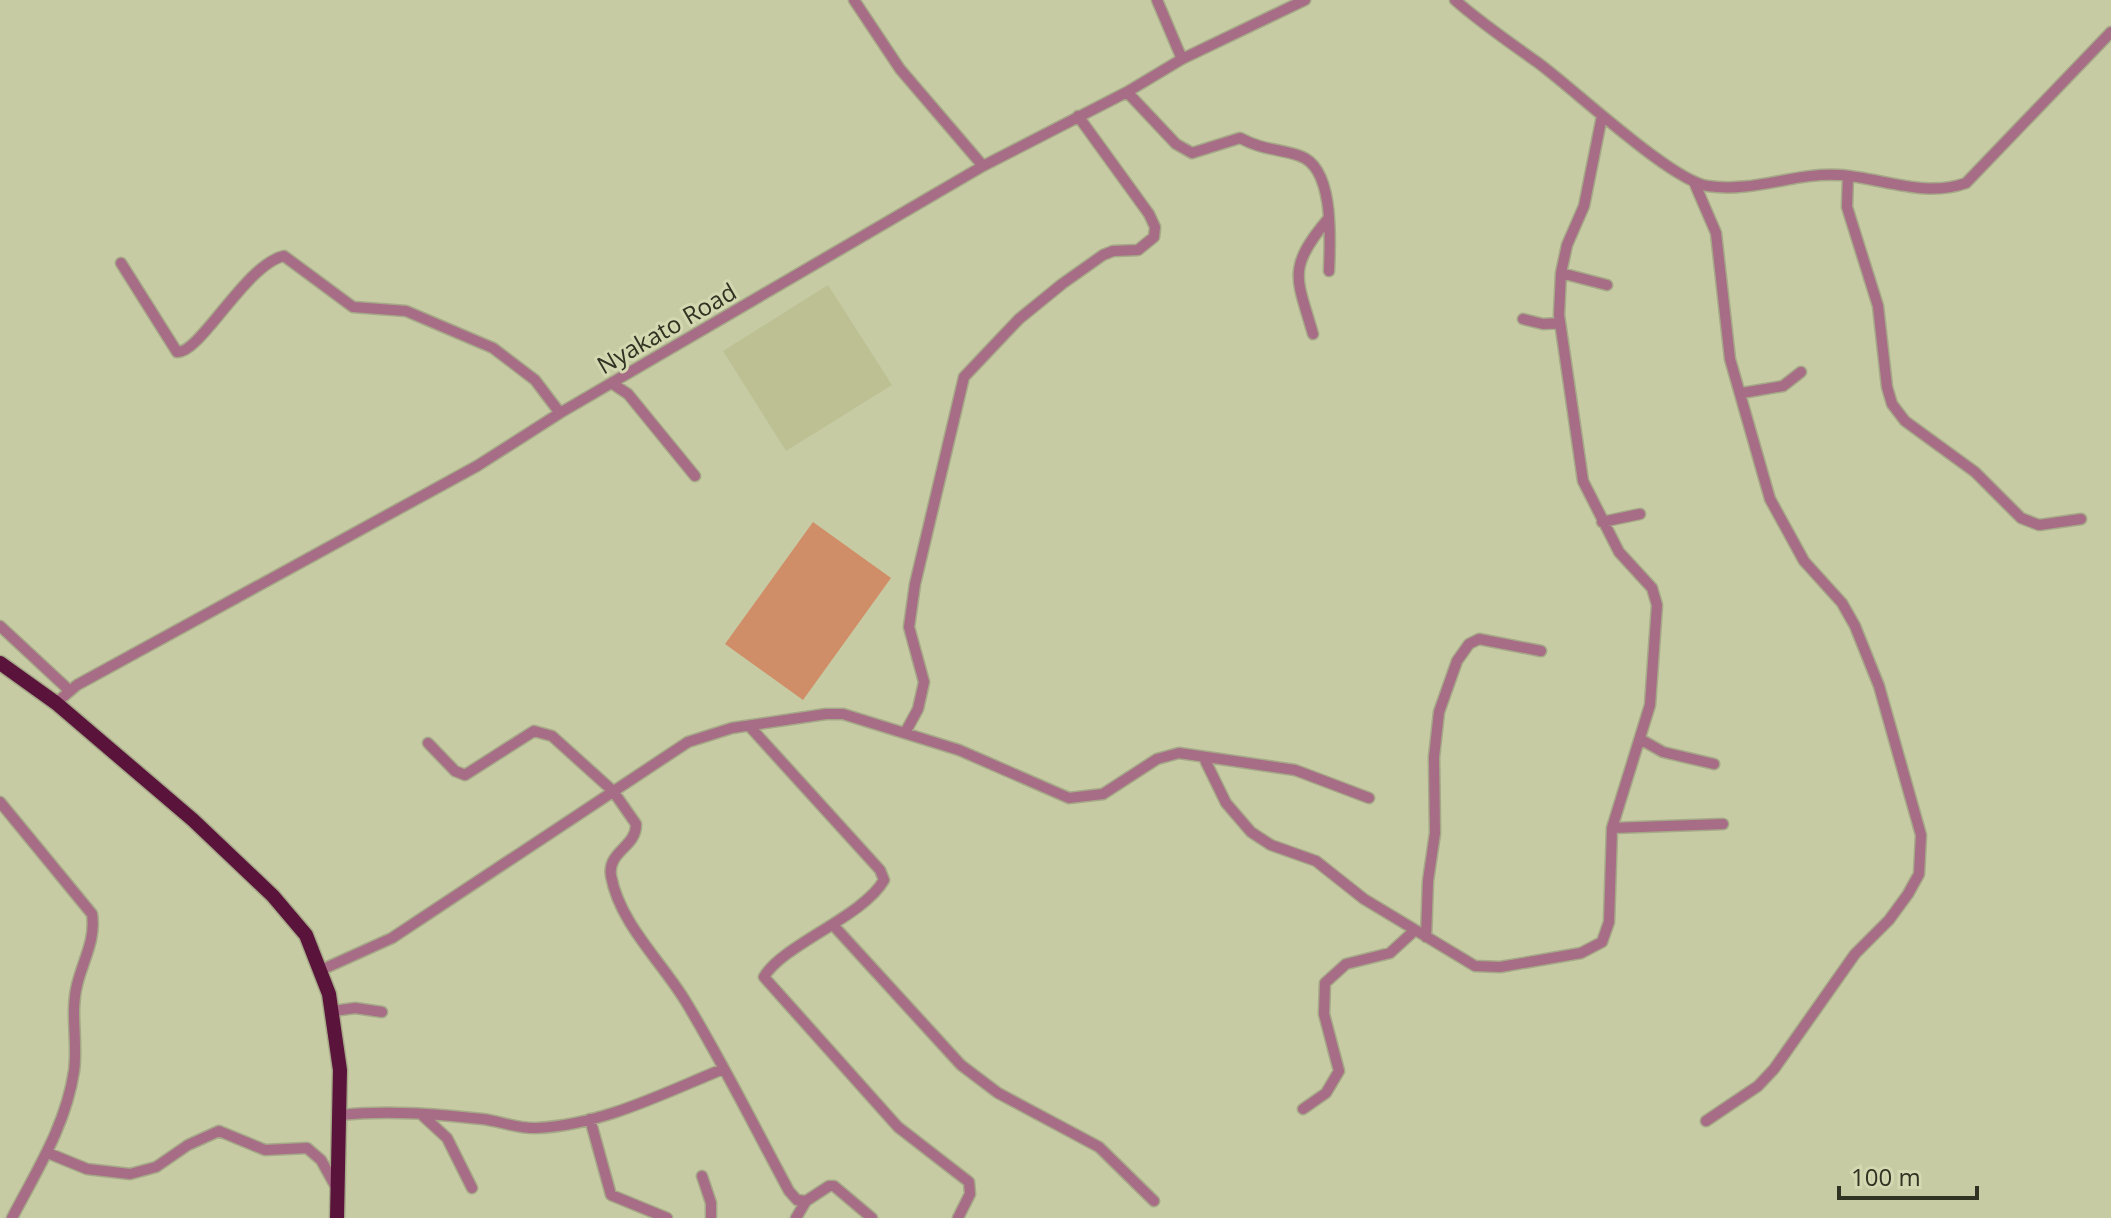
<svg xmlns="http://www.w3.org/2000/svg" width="2111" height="1218" viewBox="0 0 2111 1218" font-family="'Open Sans',sans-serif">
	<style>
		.built { fill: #bcc093 }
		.green { fill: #cf8e67 }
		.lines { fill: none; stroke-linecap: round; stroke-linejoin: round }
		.minor-casing { stroke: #a6a987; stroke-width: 13 }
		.highway-casing { stroke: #a6a987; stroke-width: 17 }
		.minor { stroke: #a76c86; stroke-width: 10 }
		.highway { stroke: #5a133a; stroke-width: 14 }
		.labels { text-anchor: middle; stroke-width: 6; stroke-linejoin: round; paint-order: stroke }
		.street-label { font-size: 24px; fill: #303222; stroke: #d4d8b1 }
	</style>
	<rect width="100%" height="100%" fill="#c7cba4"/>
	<path class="built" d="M828,285l64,100 -106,66 -63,-100z"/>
	<path class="green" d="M813,522l78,56 -88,122 -78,-56z"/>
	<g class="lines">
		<defs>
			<path id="minor" d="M854,0l46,69 83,97
				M1157,0l25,59
				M1455,0c26,23 54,42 82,62 36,26 134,119 171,124 46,7 87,-14 132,-11 42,3 85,23 126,8l145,-151
				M1127,92l49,52 16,9 48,-15c25,13 37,10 60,18 35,12 30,85 29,115
				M1848,176l-1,31 31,99 9,81 5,17 13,17 70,51 46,46 18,7 42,-6
				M1694,182l22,51 14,126 40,140 34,62 38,42 13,23 24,60 42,149 -2,39 -11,20 -19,26 -34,34 -81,115 -16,17 -52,35
				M121,263l56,89c23,2 69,-88 107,-96l69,51 53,4 87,37 42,32 25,33
				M1561,273l46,12
				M1523,319l20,5 17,-1
				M1313,334c-16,-56 -27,-65 15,-115
				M613,384l15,10 67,82
				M1742,393l41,-7 18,-14
				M1602,522l38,-8
				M0,626l70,65
				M56,703l21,-18 400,-219 83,-53 423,-247 144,-74 55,-33 123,-59
				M751,728l129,142 4,10c-21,37 -102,65 -120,97l134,150 71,55 1,12 -12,24
				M906,731l12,-22 6,-27 -15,-55 6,-43 49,-207 55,-58 43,-35 41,-29 10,-4 25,-1 16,-13 1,-10 -6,-13 -71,-98
				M1640,739l23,13 51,12
				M428,743l27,28 10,4 69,-44 18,5 61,55 23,33c1,23 -29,27 -25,52 9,48 51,86 75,126 37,61 69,126 103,189l8,9 9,1 23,-15h5l38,32
				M1204,758l22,45 25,29 20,13 45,16 48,38 111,67 25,1 81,-14 21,-11 7,-20 3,-94 38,-123 7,-100 -5,-17 -33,-36 -36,-71 -24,-166 2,-42 6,-28 17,-39 18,-90
				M0,802l92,112c4,26 -9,46 -15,71 -7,28 1,58 -3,86 -8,54 -37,99 -62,147
				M1612,828l111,-4
				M833,925l128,140 37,28 101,54 55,54
				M1426,937l2,-56 7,-48 -1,-76 5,-45 18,-51 12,-17 10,-5 62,12
				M321,970l71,-32 296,-196 44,-14 94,-14h17l116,36 110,48 34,-4 54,-35 22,-6 116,17 74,28
				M333,1011l22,-3 27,4
				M1303,1109l23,-16 13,-22 -15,-57 1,-31 21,-19 44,-11 24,-22
				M341,1115c47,-5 94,-1 141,4 18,2 36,10 55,9 65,-3 127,-35 186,-59
				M422,1115l25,23 25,50
				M590,1119l21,76 56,23
				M48,1153l39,16 43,5 26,-7 32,-22 31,-14 46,19 42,-2 14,12 15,27
				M702,1176l9,27v15
				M796,1218l10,-17"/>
			<path id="highway" d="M0,663l56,40 137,117 80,76 33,39 23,59 11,76 -3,148"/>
		</defs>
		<use href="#minor" class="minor-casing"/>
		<use href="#highway" class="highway-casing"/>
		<use href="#minor" class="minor"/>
		<use href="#highway" class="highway"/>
	</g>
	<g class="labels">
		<g class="street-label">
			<text transform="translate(667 329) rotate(-30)" y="8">Nyakato Road</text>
		</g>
	</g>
	<path d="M1839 1186v12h138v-12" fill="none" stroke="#303222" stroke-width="4"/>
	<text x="1851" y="1186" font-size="24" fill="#303222" stroke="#d4d8b1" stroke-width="6" paint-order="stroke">100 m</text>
</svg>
